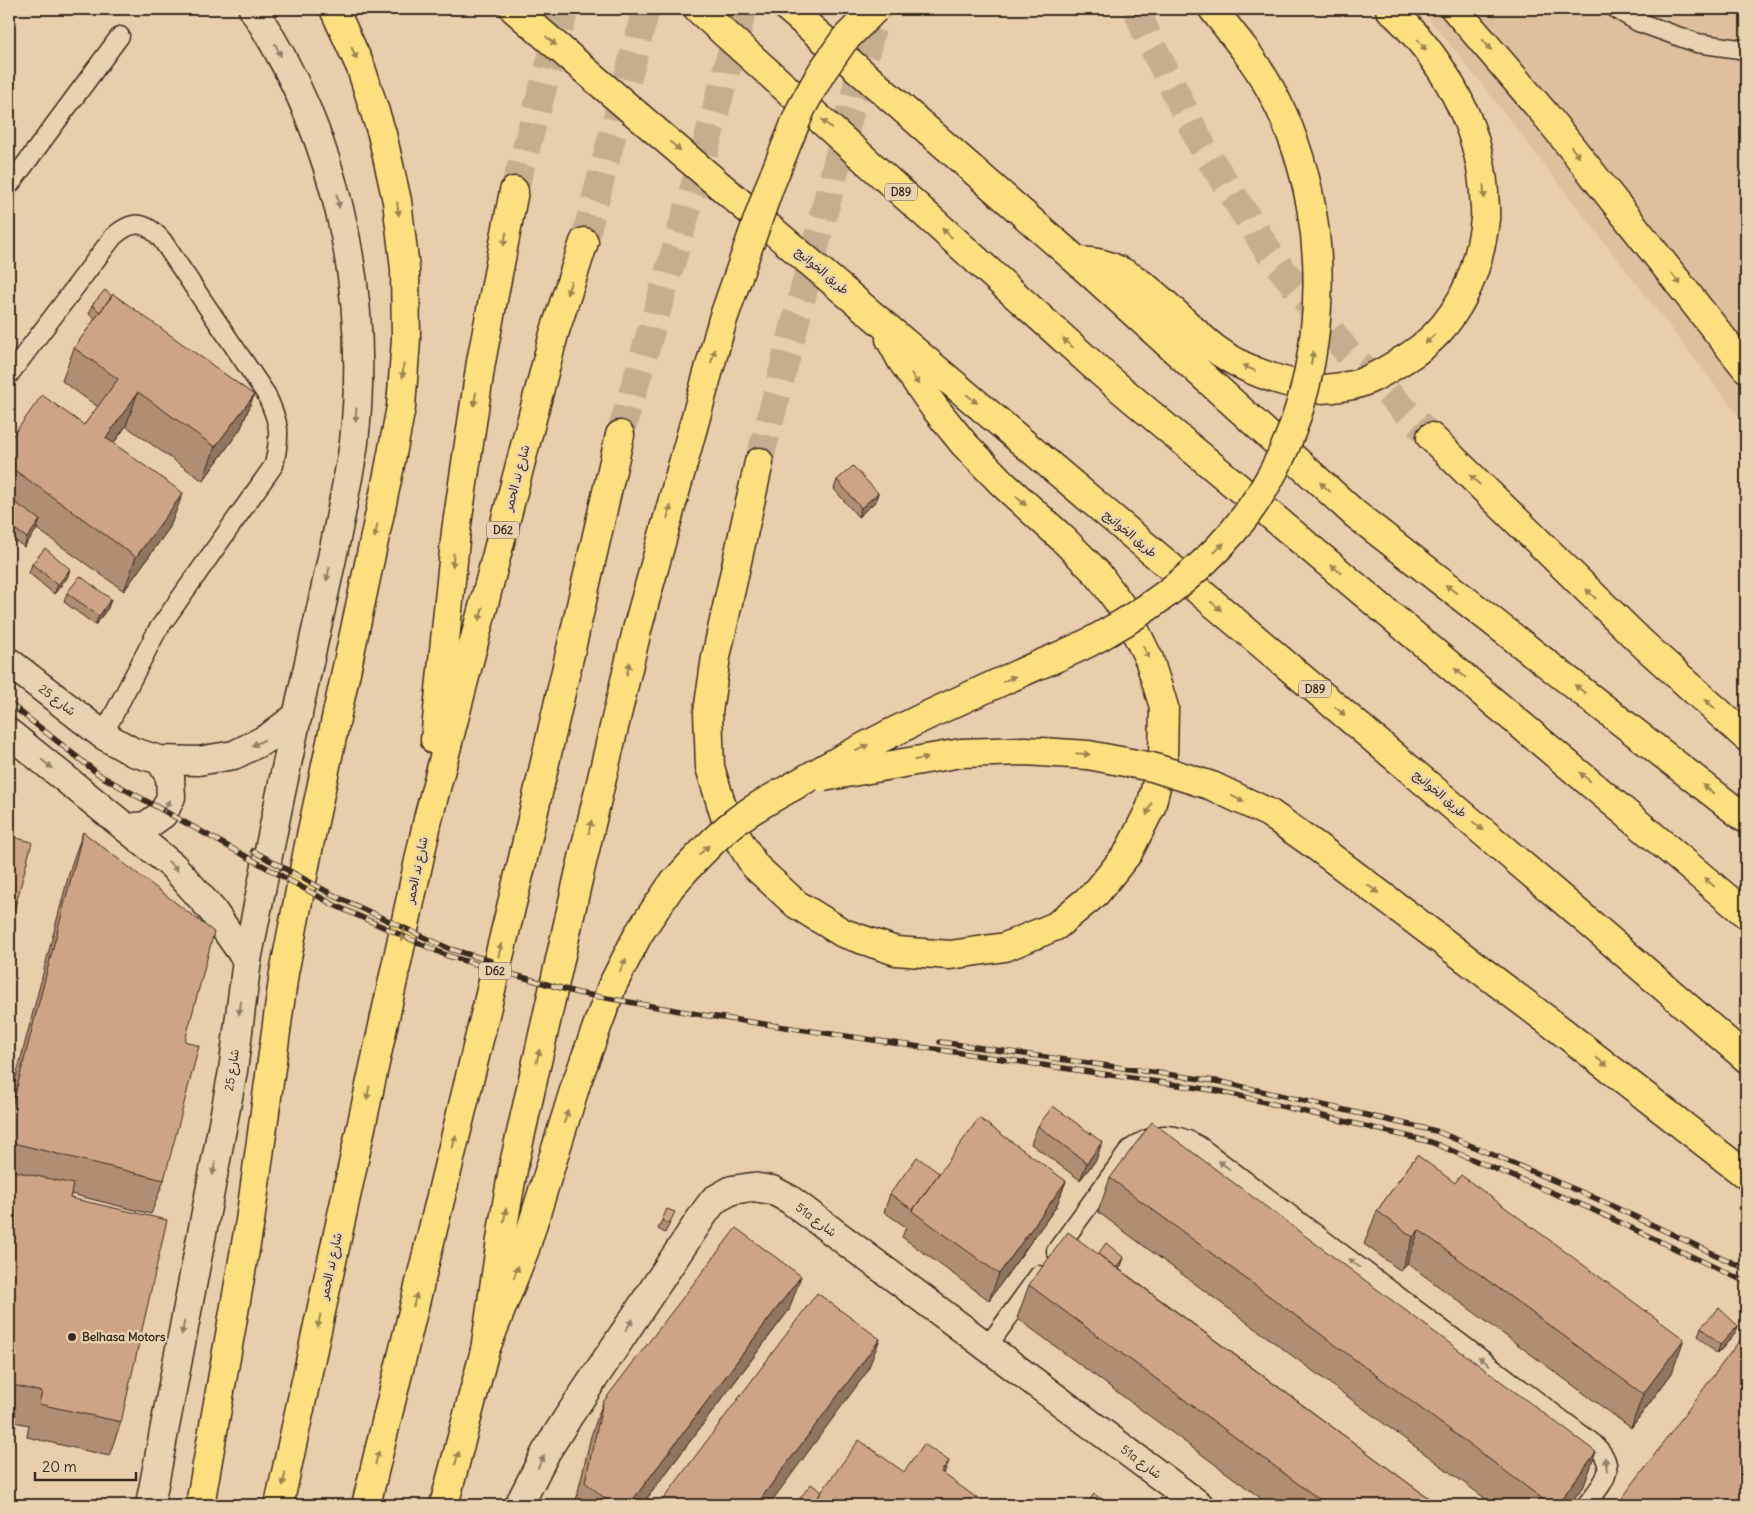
<svg xmlns="http://www.w3.org/2000/svg" width="1755" height="1514" viewBox="0 0 1755 1514" font-family="Delius,'Playpen Sans Arabic',sans-serif">
	<style>
		.built { fill: #debf9e }
		.lines { fill: none; stroke-linecap: round; stroke-linejoin: round }
		.primary-tunnel { stroke: #c6ad90; stroke-width: 28; stroke-dasharray: 28 14; stroke-linecap: butt }
		.trunk-tunnel { stroke: #c6ad90; stroke-width: 28; stroke-dasharray: 28 14; stroke-linecap: butt }
		.service-casing { stroke: #3b2a1e; stroke-width: 21 }
		.minor-casing { stroke: #3b2a1e; stroke-width: 31 }
		.tertiary-casing { stroke: #3b2a1e; stroke-width: 31 }
		.primary-casing { stroke: #3b2a1e; stroke-width: 31 }
		.trunk-casing { stroke: #3b2a1e; stroke-width: 31 }
		.service { stroke: #e8d2b1; stroke-width: 18 }
		.minor { stroke: #e8d2b1; stroke-width: 28 }
		.tertiary { stroke: #e8d2b1; stroke-width: 28 }
		.primary { stroke: #fce080; stroke-width: 28 }
		.trunk { stroke: #fce080; stroke-width: 28 }
		.rail-casing { stroke: #3b2a1e; stroke-width: 5.5 }
		.rail { stroke: #e8d2b1; stroke-width: 4; stroke-dasharray: 11; stroke-linecap: butt }
		.primary-bridge-casing { stroke: #3b2a1e; stroke-width: 31; stroke-linecap: butt }
		.trunk-bridge-casing { stroke: #3b2a1e; stroke-width: 31; stroke-linecap: butt }
		.primary-bridge { stroke: #fce080; stroke-width: 28 }
		.trunk-bridge { stroke: #fce080; stroke-width: 28 }
		.wall { fill: #b08e73; stroke: #3b2a1e }
		.shaded-wall { fill: #90745e; stroke: #3b2a1e }
		.building { fill: #cda586; stroke: #3b2a1e }
		.oneway { fill: #9c854f }
		.oneway2 { fill: #927e68 }
		.poi-dot { fill: #3b2a1e; stroke: #e8d2b1; stroke-width: 2 }
		.labels { text-anchor: middle; stroke-width: 4.5; stroke-linejoin: round; paint-order: stroke }
		.shield { fill: #e8d2b1; stroke: #6f5c4a; stroke-width: 1 }
		.shield-label { font-size: 11px; font-weight: bold; fill: #3b2a1e }
		.street-label { font-size: 12px; fill: #3b2a1e; stroke: #e8d2b1 }
		.poi-label { font-size: 12px; font-weight: bold; fill: #3b2a1e; stroke: #e8d2b1; text-anchor: start }
	</style>
	<rect width="100%" height="100%" fill="#e9cead"/>
	<filter id="ink" filterUnits="userSpaceOnUse"><feTurbulence type="fractalNoise" baseFrequency=".02" numOctaves="2"/><feDisplacementMap in="SourceGraphic" scale="10" xChannelSelector="R" yChannelSelector="G"/><feConvolveMatrix kernelMatrix="1 2 1 2 8 2 1 2 1" color-interpolation-filters="sRGB"/></filter>
	<g filter="url(#ink)">
		<path class="built" d="M1419,9h327v416l-265,-342 -42,-52z"/>
		<g class="lines">
			<path class="primary-tunnel" d="M1137,9l10,26 56,113 67,106 78,99 83,84
				M514,191l51,-182
				M584,242l62,-233
				M620,435l83,-278 40,-148"/>
			<path class="trunk-tunnel" d="M759,462l118,-453"/>
			<defs>
				<path id="service" d="M1616,9l22,13 59,21 49,7
					M9,186l111,-150
					M9,375l104,-138c19,-17 32,-17 49,3l104,154c14,30 15,38 8,71l-117,166 -54,104
					M1056,1251l74,-102c24,-17 42,-19 68,-4l396,299c26,24 9,39 -8,61
					M987,1347l52,-72"/>
				<path id="minor" d="M9,662l94,73 30,17 27,8 38,1 36,-6 34,-17 30,-23
					M9,733l164,133 39,44 35,50
					M127,828l19,-2 17,-12 8,-17 -1,-20 -10,-17
					M519,1505l27,-53 22,-35 137,-205 9,-12 18,-10 20,-3 20,3 17,9 410,306"/>
				<path id="tertiary" d="M150,1505l83,-434 14,-111 10,-50c18,-90 37,-181 57,-270 11,-49 22,-98 31,-147 3,-17 7,-34 9,-51 17,-150 -18,-307 -101,-433"/>
				<path id="primary" d="M789,9l287,251 279,254 391,305
					M1455,9l90,105 201,254
					M1079,261c8,1 16,1 23,3 44,12 77,57 112,84 25,19 54,30 85,37 6,1 13,4 19,4 11,0 24,-2 35,-4 18,-4 40,-19 55,-28 49,-31 71,-83 77,-138 1,-9 -1,-19 -1,-27 -5,-70 -43,-136 -94,-183
					M1431,437l211,206 104,94
					M435,740l21,-209 25,-169 33,-171
					M279,1505l149,-686 126,-485 30,-92
					M366,1505l158,-651 96,-419
					M444,1505l41,-155 18,-124 11,-62 65,-289"/>
				<path id="trunk" d="M514,9c408,353 825,695 1232,1049
					M698,9l406,366 642,539
					M1213,9l32,41
					M759,462l-43,195 -8,55 2,55 16,53 29,46 41,38 47,29 53,18 54,4 55,-8 51,-21 40,-33 32,-40 23,-46 12,-50 1,-50 -15,-48 -22,-45 -29,-40 -36,-36 -59,-54 -39,-40 -30,-37 -32,-46 -12,-22
					M1563,1032l183,143
					M485,1350l40,-101 51,-165 36,-98 27,-53 32,-47
					M200,1505l50,-284 34,-248 25,-128 79,-370 13,-68 5,-68 -1,-70 -8,-68 -15,-67 -21,-66 -27,-59"/>
			</defs>
			<use href="#service" class="service-casing"/>
			<use href="#minor" class="minor-casing"/>
			<use href="#tertiary" class="tertiary-casing"/>
			<use href="#primary" class="primary-casing"/>
			<use href="#trunk" class="trunk-casing"/>
			<use href="#service" class="service"/>
			<use href="#minor" class="minor"/>
			<use href="#tertiary" class="tertiary"/>
			<use href="#primary" class="primary"/>
			<use href="#trunk" class="trunk"/>
			<defs>
				<path id="rail" d="M9,703l92,73 233,129 114,51 130,37 125,22 516,76 212,51 158,66 157,74
					M253,851l84,46 113,52 41,12
					M940,1042l282,40 214,49 157,66 153,72"/>
			</defs>
			<use href="#rail" class="rail-casing"/>
			<use href="#rail" class="rail"/>
			<defs>
				<path id="primary-bridge" d="M579,875l59,-249 85,-307 46,-131 32,-79 20,-36 23,-33 31,-31"/>
				<path id="trunk-bridge" d="M823,777l138,-24 65,-2 62,4 64,12 60,19 57,27 47,33 247,186
					M671,886c19,-21 37,-42 59,-60 23,-19 50,-32 76,-47 38,-22 76,-42 116,-61 38,-18 76,-35 114,-52 22,-9 44,-18 65,-30 122,-68 195,-157 213,-297 11,-87 -3,-178 -46,-254 -7,-12 -15,-24 -23,-35"/>
			</defs>
			<use href="#primary-bridge" class="primary-bridge-casing"/>
			<use href="#trunk-bridge" class="trunk-bridge-casing"/>
			<use href="#primary-bridge" class="primary-bridge"/>
			<use href="#trunk-bridge" class="trunk-bridge"/>
		</g>
		<path class="wall" d="M112,296l142,99 -13,33 -38,53 -77,-55 -12,17 56,84 -46,64 -87,-62 -13,18 -15,-11v-95l75,-16 14,-18 -36,-26 12,-33 21,-29 -6,-5 3,-9z
			M837,480l41,13 -3,9 -17,15 -24,-28z
			M32,564l38,5 -3,9 -13,16 -25,-21z
			M67,593l44,6 -3,9 -13,17 -31,-23z
			M83,832l102,209 -21,139 -13,34 -80,-20 -1,4 51,224 -12,34 -82,-19 2,-12 -20,-4v-317l62,-238z
			M1038,1126l64,16 -6,18 -16,20 -49,-36z
			M1417,1155l255,218 -41,55 -224,-165 -6,8 -37,-27 13,-33z
			M939,1173l127,8 -10,26 -67,93 -87,-63 4,-10 -22,-15 6,-18z
			M1110,1178l474,308 -15,19h-75l-396,-293z
			M662,1220l9,1 -6,12 -7,-4z
			M1098,1254l23,12 -2,3 319,236h-168l-253,-187 12,-33z
			M789,1310l-147,195h-67l16,-69 12,-34z
			M1738,1326l-3,8 -18,20 -19,-18 3,-9z"/>
		<path class="shaded-wall" d="M138,392l-12,34 -32,45 12,-33z
			M254,395l-13,33 -38,53 12,-34z
			M183,493l-13,34 -46,64 12,-34z
			M878,493l-3,9 -17,15 3,-9z
			M40,520l-3,9 -13,18 3,-9z
			M70,569l-3,9 -13,16 4,-9z
			M111,599l-3,9 -13,17 4,-9z
			M1102,1142l-6,18 -16,20 7,-17z
			M1066,1181l-10,26 -67,93 10,-26z
			M1419,1230l-12,33 -6,8 12,-34z
			M1124,1258l-3,8 -15,20 3,-9z
			M801,1276l-12,34 -147,195h-13z
			M1738,1326l-3,8 -18,20 3,-9z
			M880,1339l-13,33 -98,133h-13z
			M1684,1339l-12,34 -41,55 12,-34z
			M1596,1452l-12,34 -15,19h-12z
			M949,1461l-10,26 2,-15z"/>
		<path class="building" d="M105,290l7,6 -12,16 -8,-7z
			M113,294l141,101 -39,52 -77,-55 -32,46 77,55 -47,64 -127,-91v-25l33,-46 42,30 34,-46 -44,-31z
			M853,466l25,27 -17,15 -24,-28z
			M13,501l27,19 -13,18 -18,-13v-18z
			M45,548l25,21 -12,16 -26,-21z
			M80,576l31,23 -12,17 -32,-23z
			M83,832l131,100 -29,109 14,5 -35,134 -155,-38v-24z
			M9,836l23,6 -23,89z
			M1053,1106l49,36 -15,21 -49,-37z
			M979,1118l87,63 -67,93 -87,-63z
			M1152,1122l444,330 -39,53h-6l-441,-327z
			M1417,1155l38,28 6,-8 223,164 -41,55 -224,-164 -6,7 -36,-26z
			M917,1157l22,16 -26,37 -23,-16z
			M9,1170l64,14 -3,14 97,22 -46,202 -82,-18 3,-12 -33,-8z
			M667,1209l8,3 -6,12 -7,-4z
			M736,1228l65,48 -172,229h-16l-28,-23 18,-80z
			M1068,1232l370,273h-111l-298,-220z
			M1106,1243l18,15 -8,10 -18,-14z
			M817,1293l63,46 -124,166h-97z
			M1719,1308l19,18 -18,19 -19,-18z
			M1746,1332v173h-129z
			M859,1440l45,32 20,-28 25,17 -8,11 44,32v1h-173z
			M811,1484l11,8 -10,13h-17z
			M1094,1494l16,11h-24z"/>
		<defs><path id="oneway-solid" d="M-6-.8H1V-3.2L6.5 0L1 3.2V.8H-6Z" transform="scale(1.25)"/></defs>
		<g class="oneway">
			<use href="#oneway-solid" transform="translate(551 41) rotate(41)"/>
			<use href="#oneway-solid" transform="translate(1422 45) rotate(52)"/>
			<use href="#oneway-solid" transform="translate(1487 45) rotate(50)"/>
			<use href="#oneway-solid" transform="translate(354 53) rotate(66)"/>
			<use href="#oneway-solid" transform="translate(827 124) rotate(-138)"/>
			<use href="#oneway-solid" transform="translate(675 146) rotate(40)"/>
			<use href="#oneway-solid" transform="translate(1575 152) rotate(52)"/>
			<use href="#oneway-solid" transform="translate(1484 192) rotate(86)"/>
			<use href="#oneway-solid" transform="translate(398 209) rotate(83)"/>
			<use href="#oneway-solid" transform="translate(947 233) rotate(-138)"/>
			<use href="#oneway-solid" transform="translate(505 239) rotate(101)"/>
			<use href="#oneway-solid" transform="translate(1676 279) rotate(52)"/>
			<use href="#oneway-solid" transform="translate(569 288) rotate(108)"/>
			<use href="#oneway-solid" transform="translate(1430 339) rotate(135)"/>
			<use href="#oneway-solid" transform="translate(1068 343) rotate(-138)"/>
			<use href="#oneway-solid" transform="translate(713 356) rotate(-74)"/>
			<use href="#oneway-solid" transform="translate(1312 358) rotate(-81)"/>
			<use href="#oneway-solid" transform="translate(1249 368) rotate(-156)"/>
			<use href="#oneway-solid" transform="translate(403 371) rotate(94)"/>
			<use href="#oneway-solid" transform="translate(915 379) rotate(56)"/>
			<use href="#oneway-solid" transform="translate(475 399) rotate(98)"/>
			<use href="#oneway-solid" transform="translate(972 399) rotate(40)"/>
			<use href="#oneway-solid" transform="translate(1475 480) rotate(-135)"/>
			<use href="#oneway-solid" transform="translate(1325 487) rotate(-138)"/>
			<use href="#oneway-solid" transform="translate(1021 501) rotate(42)"/>
			<use href="#oneway-solid" transform="translate(669 512) rotate(-75)"/>
			<use href="#oneway-solid" transform="translate(376 531) rotate(102)"/>
			<use href="#oneway-solid" transform="translate(1219 548) rotate(-45)"/>
			<use href="#oneway-solid" transform="translate(453 560) rotate(96)"/>
			<use href="#oneway-solid" transform="translate(1336 569) rotate(-140)"/>
			<use href="#oneway-solid" transform="translate(1451 589) rotate(-142)"/>
			<use href="#oneway-solid" transform="translate(1591 594) rotate(-136)"/>
			<use href="#oneway-solid" transform="translate(1216 606) rotate(40)"/>
			<use href="#oneway-solid" transform="translate(481 614) rotate(105)"/>
			<use href="#oneway-solid" transform="translate(1146 652) rotate(64)"/>
			<use href="#oneway-solid" transform="translate(628 669) rotate(-77)"/>
			<use href="#oneway-solid" transform="translate(1460 673) rotate(-140)"/>
			<use href="#oneway-solid" transform="translate(1009 679) rotate(-24)"/>
			<use href="#oneway-solid" transform="translate(1580 689) rotate(-142)"/>
			<use href="#oneway-solid" transform="translate(1710 704) rotate(-138)"/>
			<use href="#oneway-solid" transform="translate(1340 711) rotate(40)"/>
			<use href="#oneway-solid" transform="translate(862 748) rotate(-27)"/>
			<use href="#oneway-solid" transform="translate(1083 754) rotate(5)"/>
			<use href="#oneway-solid" transform="translate(921 759) rotate(-9)"/>
			<use href="#oneway-solid" transform="translate(1585 777) rotate(-140)"/>
			<use href="#oneway-solid" transform="translate(1708 789) rotate(-142)"/>
			<use href="#oneway-solid" transform="translate(1238 799) rotate(26)"/>
			<use href="#oneway-solid" transform="translate(1149 809) rotate(112)"/>
			<use href="#oneway-solid" transform="translate(1478 826) rotate(40)"/>
			<use href="#oneway-solid" transform="translate(590 827) rotate(-77)"/>
			<use href="#oneway-solid" transform="translate(704 850) rotate(-43)"/>
			<use href="#oneway-solid" transform="translate(1709 882) rotate(-140)"/>
			<use href="#oneway-solid" transform="translate(1373 889) rotate(37)"/>
			<use href="#oneway-solid" transform="translate(403 935) rotate(102)"/>
			<use href="#oneway-solid" transform="translate(500 950) rotate(-76)"/>
			<use href="#oneway-solid" transform="translate(623 965) rotate(-63)"/>
			<use href="#oneway-solid" transform="translate(538 1056) rotate(-78)"/>
			<use href="#oneway-solid" transform="translate(1602 1062) rotate(38)"/>
			<use href="#oneway-solid" transform="translate(368 1093) rotate(102)"/>
			<use href="#oneway-solid" transform="translate(566 1117) rotate(-72)"/>
			<use href="#oneway-solid" transform="translate(454 1142) rotate(-76)"/>
			<use href="#oneway-solid" transform="translate(505 1215) rotate(-79)"/>
			<use href="#oneway-solid" transform="translate(516 1272) rotate(-69)"/>
			<use href="#oneway-solid" transform="translate(415 1300) rotate(-76)"/>
			<use href="#oneway-solid" transform="translate(319 1321) rotate(102)"/>
			<use href="#oneway-solid" transform="translate(377 1458) rotate(-76)"/>
			<use href="#oneway-solid" transform="translate(457 1458) rotate(-75)"/>
			<use href="#oneway-solid" transform="translate(284 1479) rotate(102)"/>
		</g>
		<g class="oneway2">
			<use href="#oneway-solid" transform="translate(278 50) rotate(64)"/>
			<use href="#oneway-solid" transform="translate(338 201) rotate(79)"/>
			<use href="#oneway-solid" transform="translate(356 415) rotate(93)"/>
			<use href="#oneway-solid" transform="translate(328 574) rotate(102)"/>
			<use href="#oneway-solid" transform="translate(258 743) rotate(154)"/>
			<use href="#oneway-solid" transform="translate(47 764) rotate(39)"/>
			<use href="#oneway-solid" transform="translate(167 806) rotate(-63)"/>
			<use href="#oneway-solid" transform="translate(173 866) rotate(44)"/>
			<use href="#oneway-solid" transform="translate(240 1008) rotate(98)"/>
			<use href="#oneway-solid" transform="translate(1224 1165) rotate(-143)"/>
			<use href="#oneway-solid" transform="translate(214 1168) rotate(101)"/>
			<use href="#oneway-solid" transform="translate(1354 1263) rotate(-143)"/>
			<use href="#oneway-solid" transform="translate(629 1325) rotate(-56)"/>
			<use href="#oneway-solid" transform="translate(183 1328) rotate(101)"/>
			<use href="#oneway-solid" transform="translate(1484 1361) rotate(-143)"/>
			<use href="#oneway-solid" transform="translate(541 1462) rotate(-62)"/>
			<use href="#oneway-solid" transform="translate(1606 1464) rotate(-99)"/>
		</g>
	</g>
	<circle class="poi-dot" cx="72" cy="1337" r="5"/>
	<g class="labels">
		<g class="shield">
			<rect x="885" y="183.5" width="32" height="17" rx="4"/>
			<rect x="487" y="521.5" width="32" height="17" rx="4"/>
			<rect x="1299" y="680.5" width="32" height="17" rx="4"/>
			<rect x="479" y="962.5" width="32" height="17" rx="4"/>
		</g>
		<g class="shield-label">
			<text x="901" y="196">D89</text>
			<text x="503" y="534">D62</text>
			<text x="1315" y="693">D89</text>
			<text x="495" y="975">D62</text>
		</g>
		<g class="street-label">
			<text transform="translate(822 271) rotate(40)" y="4">طريق الخوانيج</text>
			<text transform="translate(517 478) rotate(-75)" y="4">شارع ند الحمر</text>
			<text transform="translate(1130 534) rotate(40)" y="4">طريق الخوانيج</text>
			<text transform="translate(57 700) rotate(38)" y="4">شارع 25</text>
			<text transform="translate(1440 794) rotate(40)" y="4">طريق الخوانيج</text>
			<text transform="translate(417 870) rotate(-78)" y="4">شارع ند الحمر</text>
			<text transform="translate(232 1070) rotate(-81)" y="4">شارع 25</text>
			<text transform="translate(816 1220) rotate(37)" y="4">51a شارع</text>
			<text transform="translate(331 1266) rotate(-78)" y="4">شارع ند الحمر</text>
			<text transform="translate(1141 1462) rotate(37)" y="4">51a شارع</text>
		</g>
		<g class="poi-label">
			<text x="82" y="1341">Belhasa Motors</text>
		</g>
	</g>
	<rect width="1755" height="1514" fill="none" stroke="#e8d2b1" stroke-width="30"/>
	<rect x="15" y="15" width="1725" height="1484" fill="none" stroke="#3b2a1e" stroke-width="2" filter="url(#ink)"/>
	<path d="M35 1472v8h101v-8" fill="none" stroke="#3b2a1e" stroke-width="2.5"/>
	<text x="42" y="1472" font-size="15" fill="#3b2a1e" stroke="#e8d2b1" stroke-width="4" paint-order="stroke">20 m</text>
</svg>
